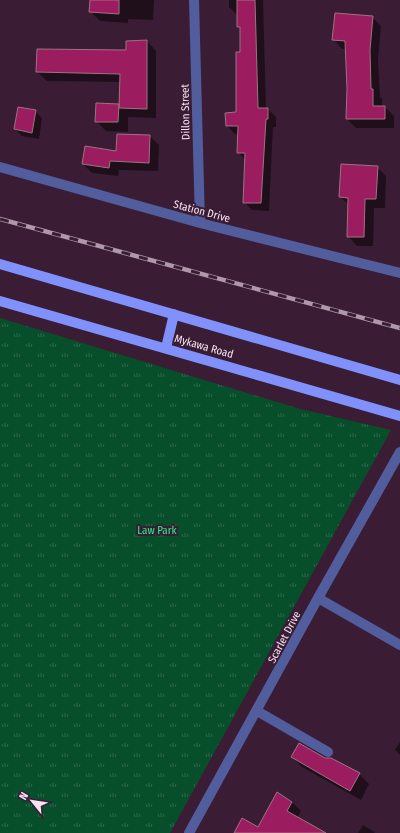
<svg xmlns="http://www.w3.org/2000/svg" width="400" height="833" viewBox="0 0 400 833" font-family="'Fira Sans Condensed',sans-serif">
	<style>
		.grass { fill: url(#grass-tufts) }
		.shadow { fill: #0007 }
		.building { fill: #9b1d5f; stroke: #9d7382 }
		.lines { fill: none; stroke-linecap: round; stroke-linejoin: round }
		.minor { stroke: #515d9d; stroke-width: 10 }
		.major { stroke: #8091fb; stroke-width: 10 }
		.rail-casing { stroke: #af98aa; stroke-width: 4.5 }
		.rail { stroke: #3a1d34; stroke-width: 3; stroke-dasharray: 9; stroke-linecap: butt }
		.labels { text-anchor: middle; stroke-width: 4; stroke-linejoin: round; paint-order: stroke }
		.street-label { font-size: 11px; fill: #f7e3f2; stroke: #3a1d34 }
		.park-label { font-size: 11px; fill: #2cee8d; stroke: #3a1d34 }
	</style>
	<defs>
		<pattern id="grass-tufts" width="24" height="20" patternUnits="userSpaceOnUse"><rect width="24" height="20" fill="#074e2a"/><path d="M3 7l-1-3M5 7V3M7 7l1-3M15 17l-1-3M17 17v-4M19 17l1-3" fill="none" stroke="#2c6749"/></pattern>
	</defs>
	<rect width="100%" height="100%" fill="#3a1d34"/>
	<path class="grass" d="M0,318l300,91 91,21 -221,403h-170z"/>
	<path class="shadow" d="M91,0h63l-1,20 -25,-1v4l-28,-2 -10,-10z
		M229,0h34l3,109h2l8,8v10h-3l-4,84 -17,-1 -8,-8 2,-41 -8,-9 1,-18h-4l-8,-8 10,-13 4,-60v-24l-3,-3 -1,-11 -8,-8z
		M372,17l9,9 -3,34 2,37 2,2v8h3l9,9v12h-38l-9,-9 1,-30 -2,-40h-4l-9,-10z
		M147,41l9,10v67l-28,-1v15l-22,-1 -10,-10 22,-16 2,1 1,-24 -74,-1 -10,-9 91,-21z
		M35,111l7,7 -3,21 -17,-3 -7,-7z
		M150,136l9,9 -1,26 -39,-1 -1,6 -26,-3 -9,-9 34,-12z
		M377,167l9,9 -1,32h-11l-1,38h-16l-9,-10 1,-31 -9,-8z
		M400,742v13l-5,-5z
		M292,757l32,2 35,15 10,10 -8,16 -59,-33z
		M277,794l15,8 9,9 -4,7 27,15h-87l22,-5z
		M363,825l10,6 2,2h-17z"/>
	<path class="building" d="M90,0h29v14l-30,-2z
		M237,0h18l3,108h10v11h-2l-5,84h-18l2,-50h-8l1,-27h-12l-1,-13 11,-1v-60h4v-25h-3z
		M335,13l38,3 -3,34 1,39h2v17h12v13h-39l1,-30 -2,-48 -13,-1z
		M147,40v69l-28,-1 1,-34 -84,-2 1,-23 89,1v-9z
		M96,103l23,1 -1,18h-23z
		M18,107l18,3 -4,23 -18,-4z
		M117,134l33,1 -1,28 -39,-2 -1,7 -27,-4 3,-18 31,5z
		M341,164l37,2 -2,33h-11l-1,38h-17l1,-39 -9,-1z
		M299,743l26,15h6l29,15 -10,18 -59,-34z
		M277,792l15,10 -5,9 39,22h-92l8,-15 16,9z"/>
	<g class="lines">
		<path class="minor" d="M194,0l6,223
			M0,167l200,56 200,50
			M318,598l82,47
			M257,711l71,41
			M189,833l129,-235 82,-146"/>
		<path class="major" d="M0,264l400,116
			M0,301l400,115
			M166,348l8,-34"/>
		<defs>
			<path id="rail" d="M0,219l400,109"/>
		</defs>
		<use href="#rail" class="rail-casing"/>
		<use href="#rail" class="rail"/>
	</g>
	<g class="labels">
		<g class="street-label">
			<text transform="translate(185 112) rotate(-91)" y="4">Dillon Street</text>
			<text transform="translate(202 211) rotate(15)" y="4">Station Drive</text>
			<text transform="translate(204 346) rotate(16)" y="4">Mykawa Road</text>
			<text transform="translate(284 637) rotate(-62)" y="4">Scarlet Drive</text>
		</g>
		<g class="park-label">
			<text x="157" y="534">Law Park</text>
		</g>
	</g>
	<g transform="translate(32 801) rotate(300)" stroke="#3a1d34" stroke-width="3" paint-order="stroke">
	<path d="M0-3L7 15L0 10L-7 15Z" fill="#f7e3f2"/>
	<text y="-6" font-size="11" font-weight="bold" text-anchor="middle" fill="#f7e3f2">N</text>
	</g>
</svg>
